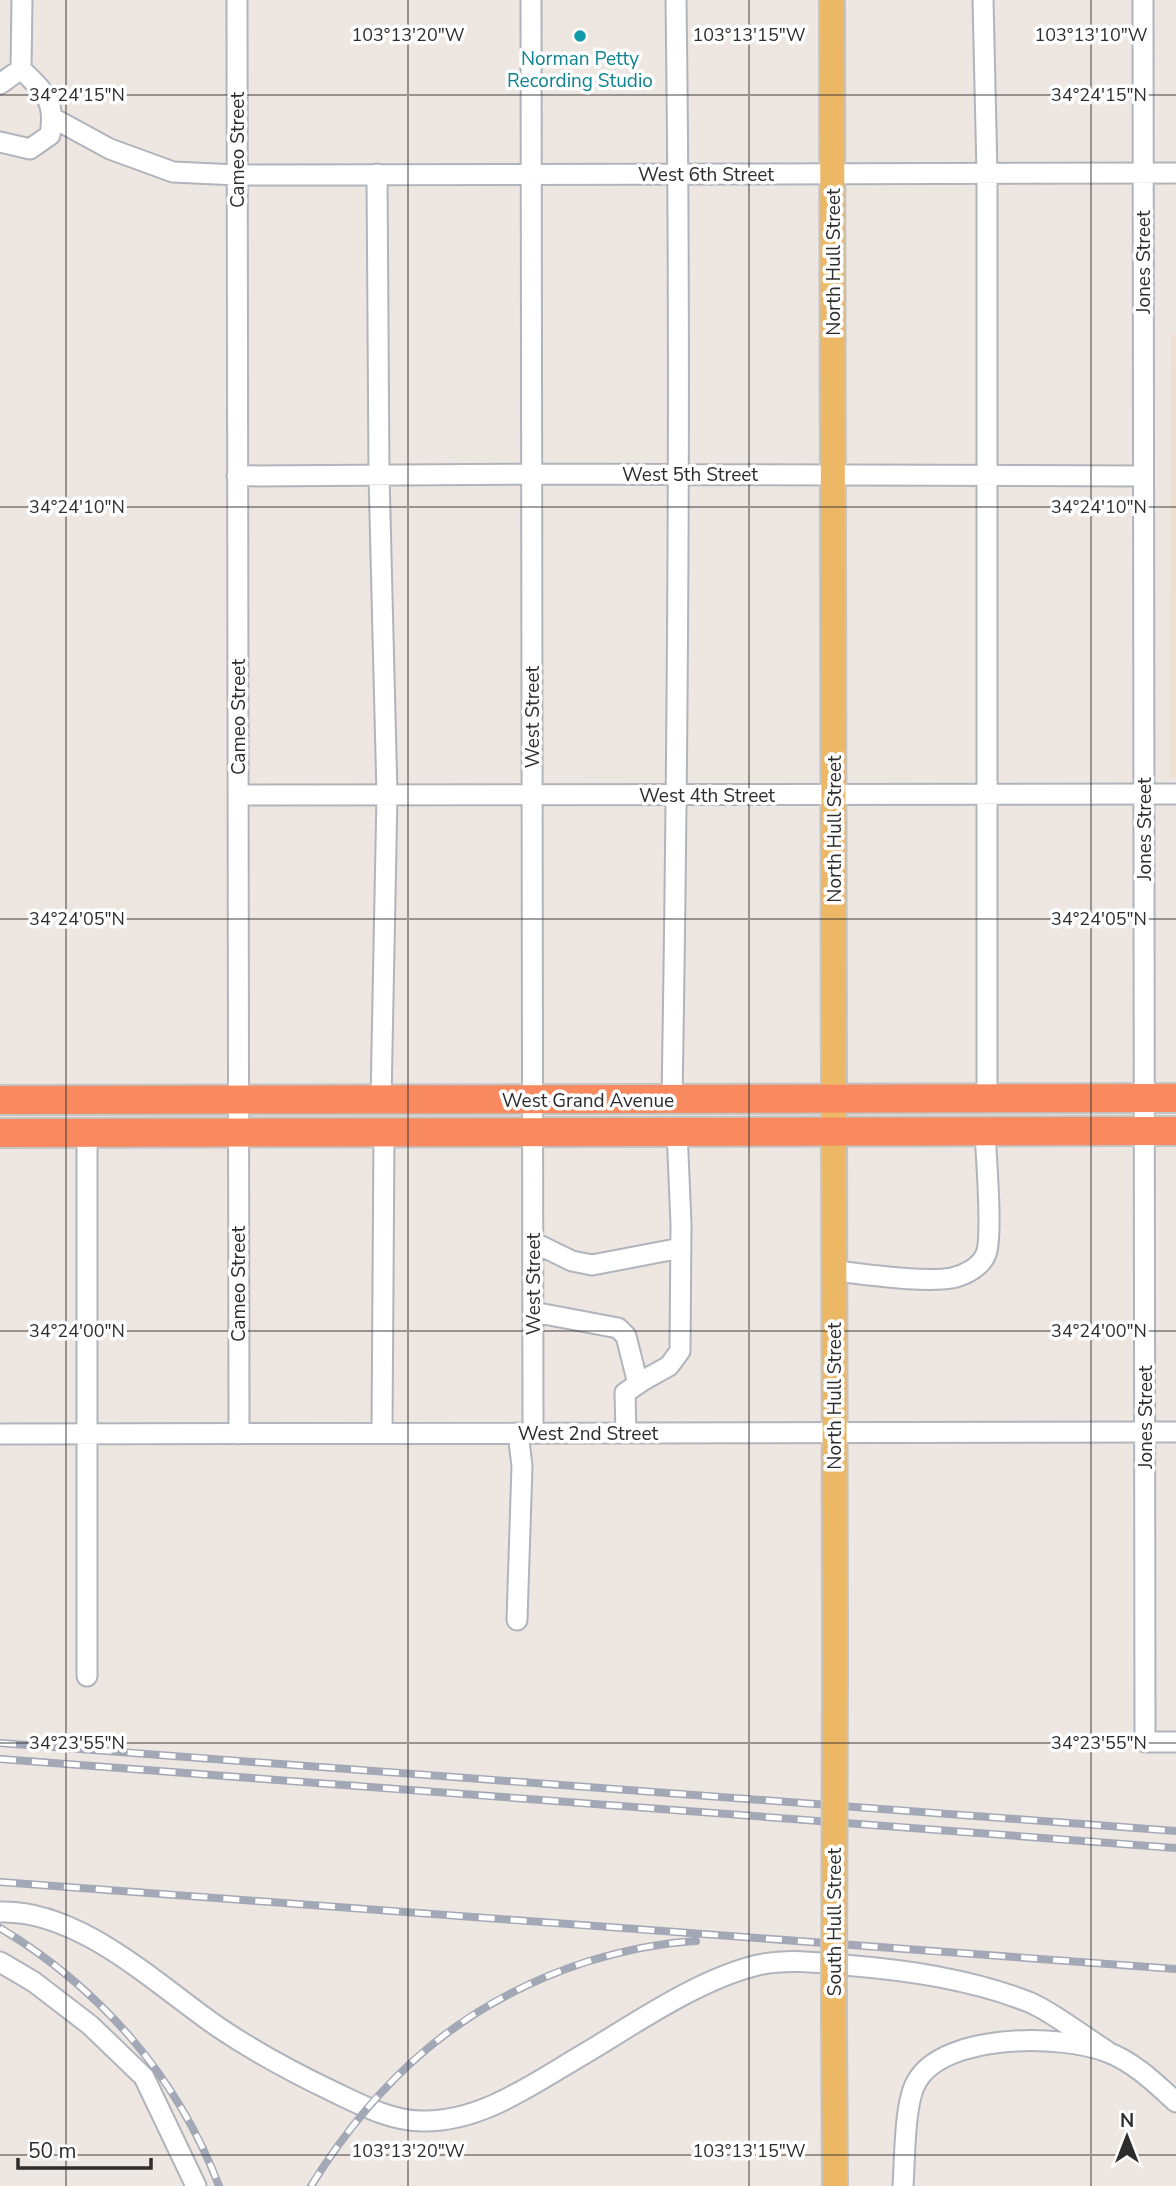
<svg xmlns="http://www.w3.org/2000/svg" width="1176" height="2186" viewBox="0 0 1176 2186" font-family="'Nunito Sans',sans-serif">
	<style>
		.education { fill: #eee0d0 }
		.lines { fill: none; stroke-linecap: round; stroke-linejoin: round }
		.minor-casing { stroke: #b0b4bd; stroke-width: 23 }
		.major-casing { stroke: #c4c4c4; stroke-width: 28 }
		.highway-casing { stroke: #c4c4c4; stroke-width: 32 }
		.minor { stroke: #fff; stroke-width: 19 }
		.major { stroke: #edb866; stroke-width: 24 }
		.highway { stroke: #f98a5f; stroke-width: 28 }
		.rail-casing { stroke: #a2a8b6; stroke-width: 8 }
		.rail { stroke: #fff; stroke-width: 5; stroke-dasharray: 16; stroke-linecap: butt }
		.major-bridge-casing { stroke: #c4c4c4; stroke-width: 28; stroke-linecap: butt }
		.major-bridge { stroke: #edb866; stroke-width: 24 }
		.ticks { fill: none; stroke: #2d2d2d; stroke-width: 2; stroke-opacity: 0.45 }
		.culture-dot { fill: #0f9aa8; stroke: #fff; stroke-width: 2.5 }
		.labels { text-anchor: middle; stroke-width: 7; stroke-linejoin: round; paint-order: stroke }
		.culture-label { font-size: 19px; fill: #0d838f; stroke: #fff }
		.street-label { font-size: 19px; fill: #2d2d2d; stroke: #fff }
		.ticks-label { font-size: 18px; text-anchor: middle; fill: #2d2d2d; stroke: #fff; stroke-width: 7; stroke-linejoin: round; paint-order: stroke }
	</style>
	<rect width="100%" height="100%" fill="#eee6e0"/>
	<path class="education" d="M1171,335h5v442h-7z"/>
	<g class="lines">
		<defs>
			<path id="minor" d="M237,0l2,1434
				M531,0l2,1433
				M983,0l4,173v926
				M1143,0l2,1742h31
				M0,84l21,-15
				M53,118l57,31 63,23 64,3 939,-2
				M0,142l30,7 20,-14c6,-35 -5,-42 -29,-66l1,-69
				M377,174l2,301 8,320 -6,305
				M237,476l295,-2 611,2
				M238,795l938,-1
				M672,1101c6,-367 9,-734 4,-1101
				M87,1133v543
				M533,1242l39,19 20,4 89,-17
				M834,1271c32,3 88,12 118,7 13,-3 29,-11 34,-24 7,-18 0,-98 -1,-123
				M533,1312l85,16 8,8 12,48
				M382,1433l2,-302
				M626,1433l-1,-40 17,-12 27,-15 11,-15 1,-127 -4,-93
				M0,1434l1176,-2
				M517,1620l5,-154 -4,-33
				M0,1912c79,-3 157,73 218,115 37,25 78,47 118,66 27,13 56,28 87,28 59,1 111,-38 161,-67 52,-31 115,-75 174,-89 28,-6 57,-3 86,0 62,5 126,14 185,37 24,10 55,35 78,49
				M0,1962l34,20 56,43 54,52 52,109
				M903,2186c2,-27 1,-84 14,-105 28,-48 144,-47 190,-29 27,10 48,31 69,50"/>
			<path id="major" d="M832,0l3,1657
				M834,2016l1,170"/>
			<path id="highway" d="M0,1100l1176,-2
				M0,1133l1176,-2"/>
		</defs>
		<use href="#minor" class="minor-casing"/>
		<use href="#major" class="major-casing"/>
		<use href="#highway" class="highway-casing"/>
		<use href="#minor" class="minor"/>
		<use href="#major" class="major"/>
		<use href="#highway" class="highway"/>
		<defs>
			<path id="rail" d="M0,1743l1176,88
				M0,1759l1176,89
				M0,1882l1176,87
				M0,1928c100,60 177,148 219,258
				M311,2186c67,-108 152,-184 275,-224 36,-11 72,-19 110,-21"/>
		</defs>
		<use href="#rail" class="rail-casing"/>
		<use href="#rail" class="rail"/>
		<defs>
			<path id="major-bridge" d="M834,2016l1,-359"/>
		</defs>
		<use href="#major-bridge" class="major-bridge-casing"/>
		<use href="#major-bridge" class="major-bridge"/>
	</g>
	<path class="ticks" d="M66,0v2186M408,0v2186M749,0v2186M1091,0v2186M0,95h1176M0,507h1176M0,919h1176M0,1331h1176M0,1743h1176M0,2155h1176"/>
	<circle class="culture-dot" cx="580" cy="36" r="7"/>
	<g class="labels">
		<g class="culture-label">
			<text x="580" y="65">Norman Petty<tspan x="580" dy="22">Recording Studio</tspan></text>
		</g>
		<g class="street-label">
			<text transform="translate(237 150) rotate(-90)" y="7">Cameo Street</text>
			<text x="706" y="181">West 6th Street</text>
			<text transform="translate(833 262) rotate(-90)" y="7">North Hull Street</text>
			<text transform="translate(1143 262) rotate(-90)" y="7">Jones Street</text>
			<text x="690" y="481">West 5th Street</text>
			<text transform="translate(238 717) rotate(-90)" y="7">Cameo Street</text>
			<text transform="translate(532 717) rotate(-90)" y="7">West Street</text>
			<text x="707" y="802">West 4th Street</text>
			<text transform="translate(834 829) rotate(-90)" y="7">North Hull Street</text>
			<text transform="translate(1144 829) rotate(-90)" y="7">Jones Street</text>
			<text x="588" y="1107">West Grand Avenue</text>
			<text transform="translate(238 1284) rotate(-90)" y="7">Cameo Street</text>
			<text transform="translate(533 1284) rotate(-90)" y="7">West Street</text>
			<text transform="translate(834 1396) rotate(-90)" y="7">North Hull Street</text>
			<text transform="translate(1145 1417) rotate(-90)" y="7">Jones Street</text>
			<text x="588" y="1440">West 2nd Street</text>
			<text transform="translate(834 1922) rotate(-90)" y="7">South Hull Street</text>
		</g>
	</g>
	<g class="ticks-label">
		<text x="408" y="41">103°13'20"W</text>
		<text x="749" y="41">103°13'15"W</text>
		<text x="1091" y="41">103°13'10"W</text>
		<text x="77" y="101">34°24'15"N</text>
		<text x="1099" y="101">34°24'15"N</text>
		<text x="77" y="513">34°24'10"N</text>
		<text x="1099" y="513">34°24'10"N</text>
		<text x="77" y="925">34°24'05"N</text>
		<text x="1099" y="925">34°24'05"N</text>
		<text x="77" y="1337">34°24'00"N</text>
		<text x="1099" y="1337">34°24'00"N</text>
		<text x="77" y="1749">34°23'55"N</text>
		<text x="1099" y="1749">34°23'55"N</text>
		<text x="408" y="2157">103°13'20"W</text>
		<text x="749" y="2157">103°13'15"W</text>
	</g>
	<g transform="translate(1127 2137)" stroke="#ffffff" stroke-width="5" paint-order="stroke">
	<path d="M0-5L12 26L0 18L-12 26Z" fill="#2d2d2d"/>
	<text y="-10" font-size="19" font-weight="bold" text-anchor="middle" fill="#2d2d2d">N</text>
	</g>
	<path d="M18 2158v10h133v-10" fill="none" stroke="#2d2d2d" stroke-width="3.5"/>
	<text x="28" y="2158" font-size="21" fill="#2d2d2d" stroke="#ffffff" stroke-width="5" paint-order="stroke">50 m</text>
</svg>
